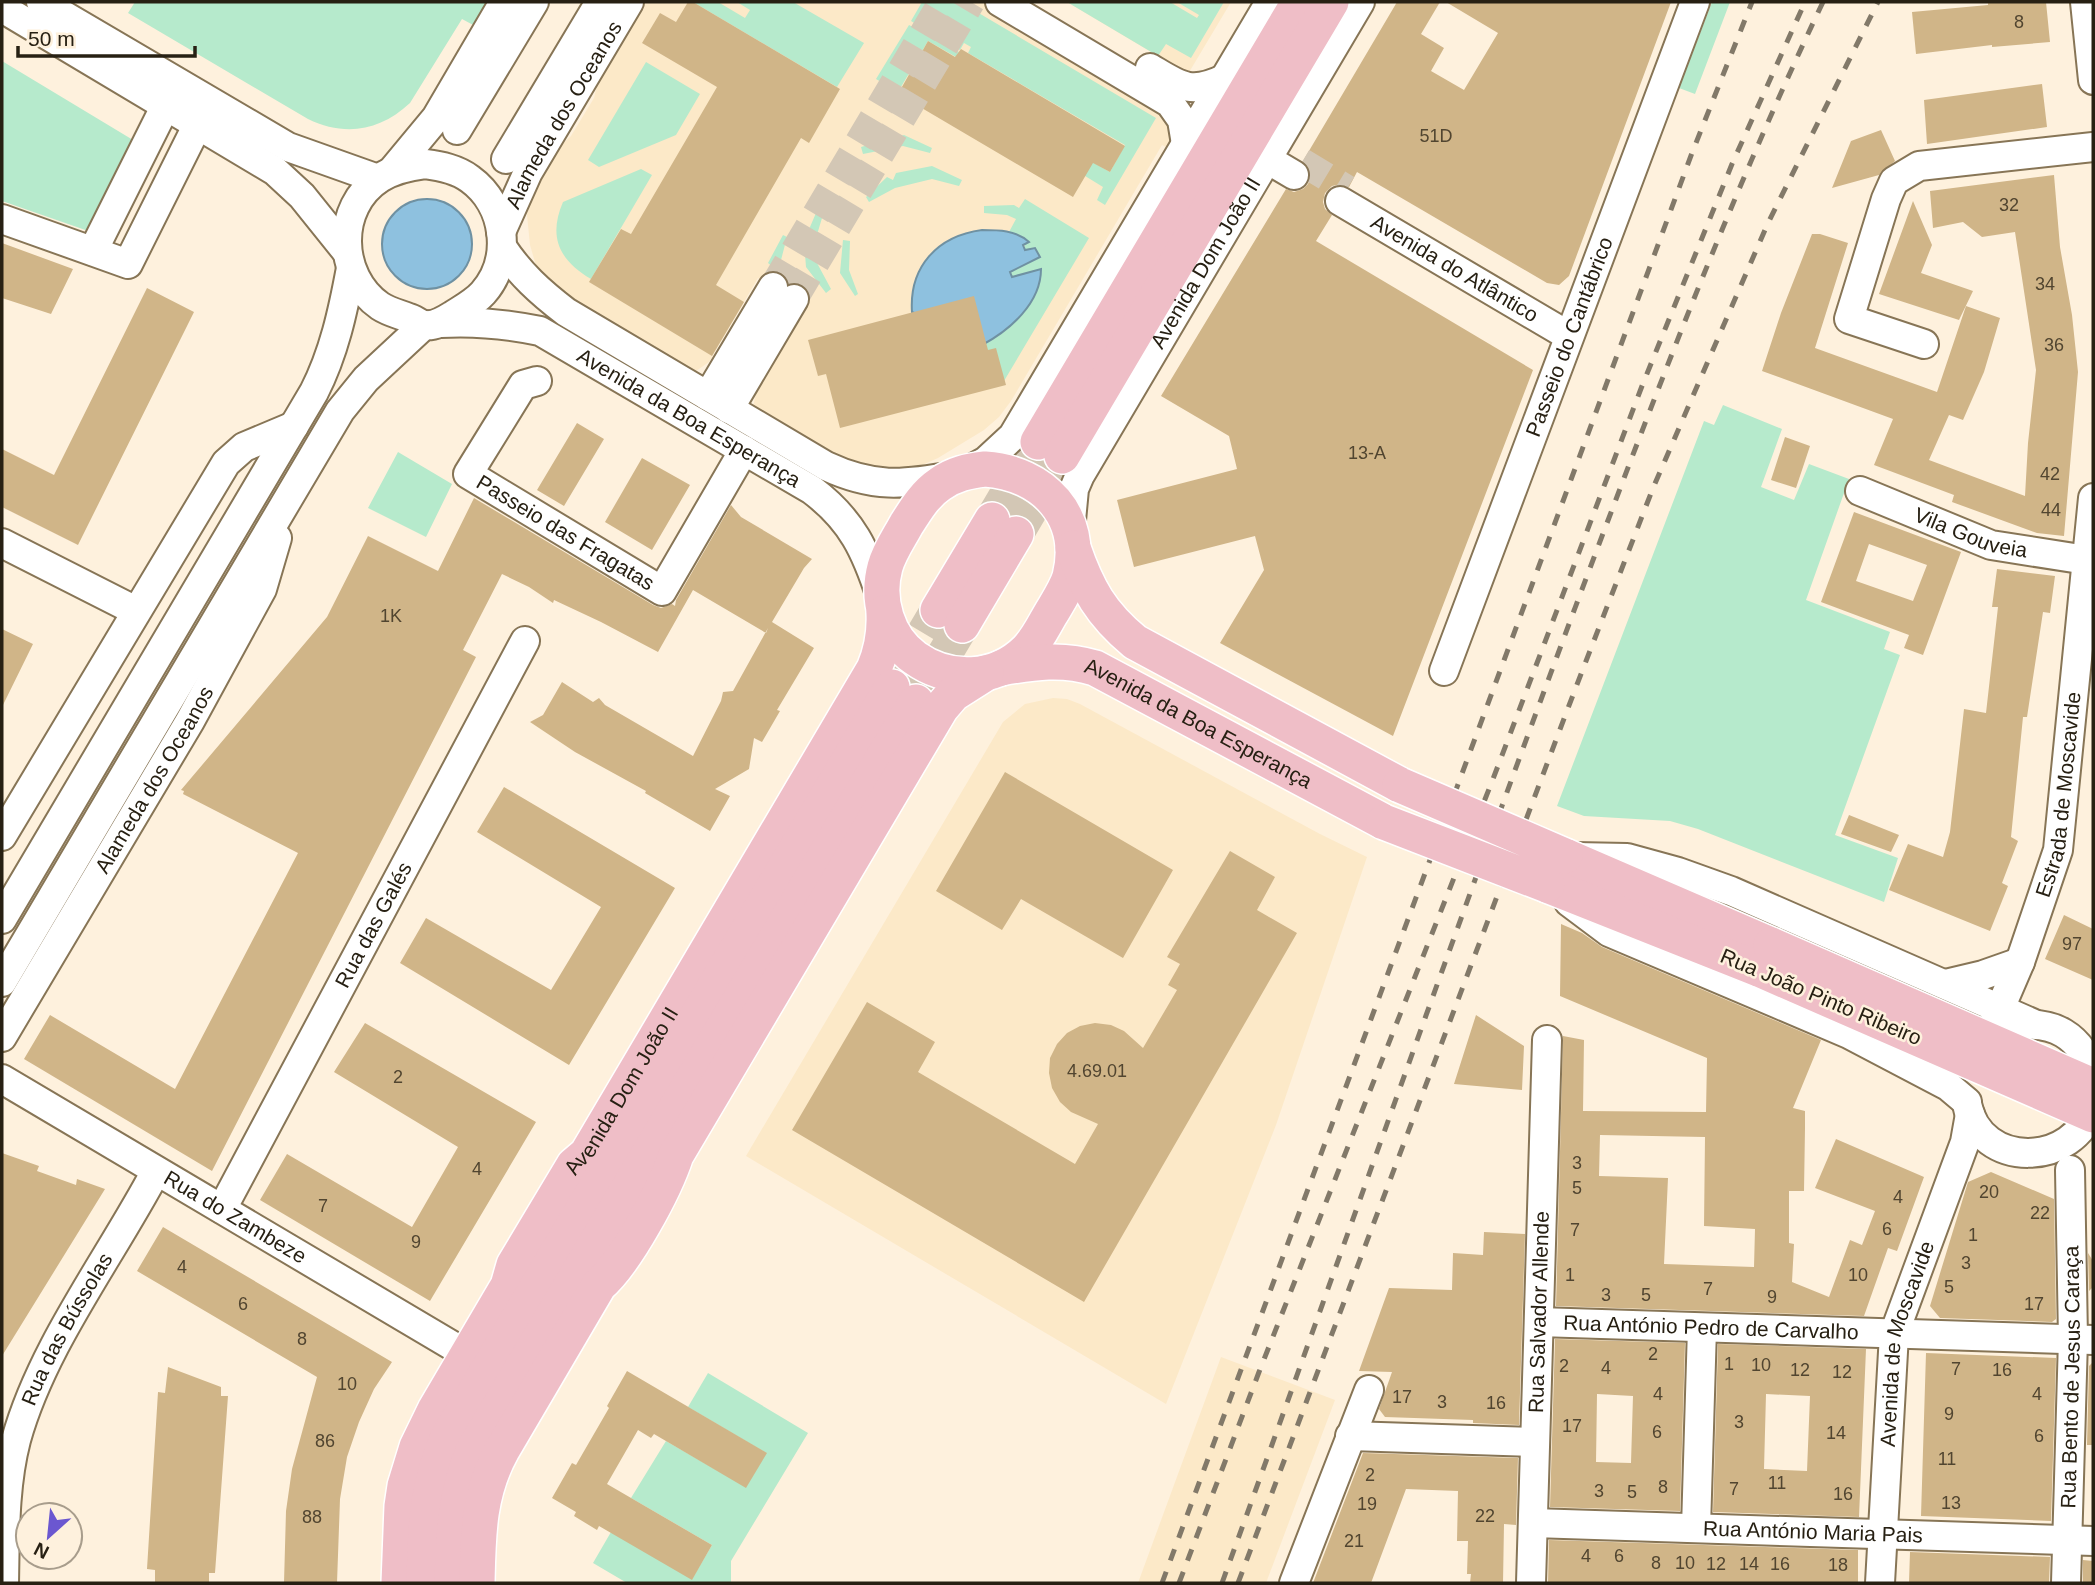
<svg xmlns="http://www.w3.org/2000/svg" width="2095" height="1585" viewBox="0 0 2095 1585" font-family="Helvetica,sans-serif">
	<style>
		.built { fill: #fce9c8 }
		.green { fill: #b6eacc }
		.water { fill: #8ec1df; stroke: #6f91a2; stroke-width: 2 }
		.building { fill: #d0b588; fill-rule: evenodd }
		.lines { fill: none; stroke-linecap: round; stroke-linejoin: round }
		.minor-tunnel { stroke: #d3c7b5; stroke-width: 28; stroke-dasharray: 28 14; stroke-linecap: butt }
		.major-tunnel { stroke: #d3c7b5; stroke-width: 35; stroke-dasharray: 35 18; stroke-linecap: butt }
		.minor-casing { stroke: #877556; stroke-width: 32 }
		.major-casing { stroke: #fff; stroke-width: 38 }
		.minor { stroke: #fff; stroke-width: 28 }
		.major { stroke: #efbec7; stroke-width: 35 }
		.rail { stroke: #827969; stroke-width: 5; stroke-dasharray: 12 12; stroke-linecap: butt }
		.major-bridge-casing { stroke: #fff; stroke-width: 38; stroke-linecap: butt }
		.major-bridge { stroke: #efbec7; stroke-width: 35 }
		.labels { text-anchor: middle; stroke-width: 5; stroke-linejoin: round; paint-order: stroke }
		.number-label { font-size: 18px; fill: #514530 }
		.street-label { font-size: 21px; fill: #272013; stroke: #fef1dd }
	</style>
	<rect width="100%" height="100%" fill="#fef1dd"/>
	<path class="built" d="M636,2h353l187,120 -6,27 -8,-4 -151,256 -12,16 -15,13 -46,28 -18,8 -19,4 -46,-3 -99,-54 -3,-6 3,-14 51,-86 -49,-29 -49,84 -13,9 -9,1 -128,-77 -22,-26 -7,-24 -3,-30 1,-15 12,-36 31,-28 23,-38 10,-42z
		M1067,2h164l-43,72z
		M1053,698l14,1 13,5 240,130 47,23 -91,268 -110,279 -420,-248 257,-434 22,-18z
		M1221,1357l114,43 -69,183h-128z"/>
	<path class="green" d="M135,2h355l-15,24 -13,-7 -52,84c-30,28 -65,34 -102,16l-180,-106z
		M693,2h25l27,16 5,-8 -13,-8h56l71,41 -27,44z
		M922,2h38l196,116 -51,87 -8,-5 6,-13 -26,-16 8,-13 25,14 15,-27 -157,-92 3,-6 -7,-4 -4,7 -49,-29z
		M1067,2h103l27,16 2,-3 -22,-13h47l-33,56 -25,-14 -8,12z
		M1712,2h18l-35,92 -16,-6z
		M909,25l50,27 -3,5 -28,-16 -30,51 -22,-13z
		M2,61l136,82 -44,90 -92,-32z
		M646,62l54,32 -24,41 -77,32 -11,-7z
		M904,135l28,13 -2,5 -27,-7 -40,8 -2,-7z
		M932,166l30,14 -3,6 -27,-7 -37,9 -26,14 -3,-5 21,-20 6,3 3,-7z
		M641,169l11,6 -61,104c-32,-19 -43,-42 -28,-77z
		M1025,199l64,39 -85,143 -24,-28 -2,-6c30,-20 60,-39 62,-78l-28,9 -2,-6 29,-15 -14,-6 -1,-14 -15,-5 7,-13 -9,-4 -23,-2v-7l30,-1 5,3z
		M819,206l6,2 -9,30 1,25 14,26 -5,4 -20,-26 -2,-26z
		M783,235l4,2 -6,23 22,28 -1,3 -34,-28z
		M843,240l7,1 -1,29 9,24 -3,2 -15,-23z
		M1723,405l59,24 -21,58 33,13 15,-36 40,15 -43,121 84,32 -6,17 16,6 -65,180 63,23 -14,44 -186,-73 -28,-8 -86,-5 -27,-10 147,-385 10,4z
		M398,452l54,32 -26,53 -58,-29z
		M708,1373l100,60 -77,128v22h-104l-34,-20 18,-31 81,47 20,-34 -81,-47 35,-57 80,46 20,-34 -78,-46z"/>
	<path class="water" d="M382 244a45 45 0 1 1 90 0a45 45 0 1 1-90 0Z
		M982,230c16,0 34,0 47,12l-6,3 2,5 10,-2 5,9 -30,15 2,5 29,-8c0,34 -31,61 -59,76l-70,-33c-3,-45 25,-76 70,-82z"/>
	<path class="building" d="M688,2h5l147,87 -31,54 -8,-5 -85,147 28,17 -32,54 -123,-74 32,-53 10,5 86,-147 -75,-44 18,-30 16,9z
		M1397,2h43l-19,32 23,14 -13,23 33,19 34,-57 -52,-31h225l-102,274 -10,9 -12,-2 -190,-111 -8,15 -8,-3 -9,2 -7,7 -2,9 2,7 7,6 -16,26 217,129 -140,366 -173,-93 44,-73 -9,-34 -121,31 -17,-67 120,-31 -8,-33 -68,-40 125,-207 8,3 9,-3 5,-5 3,-9 -3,-9 -5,-5z
		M1988,2h58l4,40 -58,5v-2l-76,9 -4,-42 76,-7z
		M928,41l27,16 6,-8 164,97 -15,26 -17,-9 -20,34 -175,-103z
		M2042,84l5,43 -120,17 -3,-44z
		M1881,130l14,31 -16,14 -47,13 19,-47z
		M2054,175l6,72 12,68 6,57 -14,164 -27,-3 -85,-31 2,-7 -80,-30 19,-46 -131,-48 19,-58 31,-79h8l28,9 -33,105 122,44 29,-86 34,12 -16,54 -21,48 -14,-5 -20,45 96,36 3,-53 8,-73 -21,-138 -33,5 -19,-15 -30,6 -3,-37z
		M1913,201l19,44 -11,28 52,18 -14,29 -80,-26z
		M2,243l71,26 -22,45 -49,-16z
		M147,288l47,24 -116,233 -76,-38v-58l52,26z
		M974,296l14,54 8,-2 10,37 -166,43 -14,-54 -8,2 -10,-36z
		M577,423l27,16 -40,67 -27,-16z
		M1785,437l25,9 -14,42 -25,-8z
		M642,458l48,27 -38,65 -47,-28z
		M474,498l179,107 8,3 11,-4 3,2 1,-6 55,-95 10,12 71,42 -8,9 -32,54 42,26 -37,62 3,1 -18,31 -8,-4 -5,31 -34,20 15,7 -20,35 -65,-38 1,-2 -71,-39 -45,-30 13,-7 19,-33 31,20 6,-4 6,7 88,51 28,-55 2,-9 10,-1 35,-63 -2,5 -73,-43 -35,62 -57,-30 -47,-22 -1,3 -24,-16 -27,-13 -39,76 13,7 -264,514 -188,-112 26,-44 125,74 123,-236 -115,-59 1,-3 -3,-1 146,-173 41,-81 70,35z
		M1854,512l107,40 -38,103 -19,-7 5,-13 -88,-33zM1869,544l58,21 -14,36 -57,-20z
		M1997,569l58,7 -5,37 -7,-1 -16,105h-4l-12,120 7,4 -16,42 6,3 -18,45 -101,-41 19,-46 35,13 7,-25 14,-123 22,4 12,-106h-6z
		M2,629l31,15 -31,63z
		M1005,772l168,98 -50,88 -102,-59 -19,31 -66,-39z
		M504,787l171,101 -106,177 -169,-102 26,-45 125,72 50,-83 -124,-75z
		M1849,815l50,20 -8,17 -50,-18z
		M1230,851l45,26 -18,33 40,23 -213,369 -292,-172 75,-128 68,40 -17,30 157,92 23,-40 -27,-12 -11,-10 -8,-14 -3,-15 1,-15 7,-14 10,-11 13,-7 15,-3 16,2 13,6 19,17 34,-58 -9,-5 12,-21 -13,-7z
		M2064,915l29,14v51l-48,-21z
		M1561,924l21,9 20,14 219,93 -28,68 12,3v17l-1,63h-15v52l5,1 -2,38 37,15 21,-57 12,5 13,-34 -60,-23 21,-49 88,38 -27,74 -9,-3 -24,68 -308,-10 7,-270 21,4 -1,71 123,1 1,-54 -147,-62zM1600,1135l105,2 -1,89 51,3 -1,38 -90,-3 4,-86 -69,-2z
		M1476,1015l48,31 -2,44 -68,-6z
		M365,1023l171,99 -106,179 -170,-101 27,-46 125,73 46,-80 -124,-75z
		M2,1153l37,13 -2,5 39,14 1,-6 28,10 -103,167z
		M1991,1172l63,27 2,120 -4,3 -112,-4 -10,-12 38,-124z
		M163,1227l229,135 -18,27 -15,33 -12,35 -7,42 -3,84h-53l2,-72 6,-42 25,-92 -180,-106z
		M1484,1232l41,2 -6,191 -46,-2v-3l-88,-3 -6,-8 13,-37 -33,-1 30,-83 63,2 1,-37 30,2z
		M2088,1253l5,8v26l-4,4z
		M1555,1339l130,4 -5,168 -130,-4zM1597,1394l36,2 -2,67 -35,-1z
		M1718,1344l148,5 -7,168 -146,-5zM1766,1394l44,2 -3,75 -43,-2z
		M1926,1353l130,5 -5,163 -130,-5z
		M2093,1362v83h-6l2,-79z
		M168,1367l53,20v9h7l-13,177h-6v10h-54v-13l-8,-1 11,-177 7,1z
		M627,1371l140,82 -21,35 -92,-54 -3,4 -13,-8 -31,54 105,61 -20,35 -93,-54 -2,4 -23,-14 2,-4 -24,-14 20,-35 4,2 33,-57 -2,-2z
		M1363,1453l155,5 -2,67 -12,-1 -1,59h-33l1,-9h-4l1,-33h-11l1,-50 -52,-2 -35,94h-58z
		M1549,1540l309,10v33h-310z
		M1910,1552l140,5 -1,26h-140z
		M2083,1560l10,1v22h-10z"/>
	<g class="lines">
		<path class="minor-tunnel" d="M1302,162l45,27
			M773,287l169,-285
			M794,299l177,-297"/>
		<path class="major-tunnel" d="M992,520l46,-78
			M1016,534l46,-78
			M897,679l41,-69
			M916,702l46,-77"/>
		<defs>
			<g id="minor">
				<path d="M41,2l247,145 90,32"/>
				<path d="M1000,2l170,101 12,17 4,24"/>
				<path d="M2085,2l8,78"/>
				<path d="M2,8l273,163 27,25 45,56"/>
				<path d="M1150,68c30,18 40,27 74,11"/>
				<path d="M457,130l77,-128"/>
				<path d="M506,159l94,-157"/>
				<path d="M1267,159l27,16"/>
				<path d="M425,164c16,2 32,5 45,15 36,26 43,80 13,114 -8,9 -19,15 -30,22 -8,5 -19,12 -29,10 -5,-1 -10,-6 -15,-7 -10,-4 -20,-6 -29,-12 -43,-30 -45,-99 0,-128 14,-9 29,-12 45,-14z"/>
				<path d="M392,171l44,-53 68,-116"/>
				<path id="s1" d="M1340,201l229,135"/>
				<path d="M2,219l126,45 70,-140"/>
				<path id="s2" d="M501,232l27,-60 101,-170"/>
				<path d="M502,247c18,27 38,45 64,65l260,154c47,22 77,19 127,10"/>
				<path d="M93,251l73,-146"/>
				<path id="s3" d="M440,323c34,-2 67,1 100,8l272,159c40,30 54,61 69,107"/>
				<path d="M1924,344l-75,-25 37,-120 8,-18 25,-15 174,-19"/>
				<path id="s4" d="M537,381l-14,4 -55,89 194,117 82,-141"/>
				<path d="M708,396l65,-109"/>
				<path d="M729,409l65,-110"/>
				<path d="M968,471l18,-10 27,-25 257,-434"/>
				<path id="s5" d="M1860,491l131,54 102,16"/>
				<path id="s6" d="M1070,531l4,-42 6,-14 280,-473"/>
				<path d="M2,543l134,68"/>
				<path id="s7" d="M1444,671l251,-669"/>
				<path d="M2,836l224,-373 18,-16 50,-21"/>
				<path d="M1575,857l52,1 51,14 53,19 301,132"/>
				<path d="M1569,902l40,30 240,102 99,52 19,16"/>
				<path d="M2,919l312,-527c20,-39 29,-81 37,-124"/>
				<path d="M2,982l338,-571 26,-32 58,-54"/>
				<path d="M1945,984l38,-9 37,-13"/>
				<path d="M2016,1026c38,-6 63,10 77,45"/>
				<path id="s8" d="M2,1037l188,-316 72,-132 15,-51"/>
				<path id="s9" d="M1987,1039l33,-77 38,-112 35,-352"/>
				<path id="s10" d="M2,1079l466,276"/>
				<path d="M1967,1104c13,66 108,64 126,1"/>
				<path id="s11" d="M222,1209l303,-568"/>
				<path id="s12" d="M1539,1322l554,18"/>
				<path d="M1350,1436l185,6"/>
				<path id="s13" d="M1533,1523l560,18"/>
				<path d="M1696,1528l6,-200"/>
				<path id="s14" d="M4,1583c1,-47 0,-97 12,-143 26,-94 94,-182 140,-269"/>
				<path d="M1294,1583l75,-193"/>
				<path id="s15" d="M1531,1583l16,-543"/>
				<path id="s16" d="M1880,1583l14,-249 71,-192 5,-28"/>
				<path id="s17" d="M2066,1583l7,-244 -3,-169"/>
			</g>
			<g id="major">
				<path d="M1038,442l261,-440"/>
				<path d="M1062,456l269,-454"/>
				<path d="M985,469c58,4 100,47 85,108 -4,13 -13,26 -20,38 -7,12 -13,25 -23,35 -31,31 -78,32 -112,8 -28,-20 -39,-58 -30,-91 4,-15 14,-29 21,-42 10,-16 19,-31 34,-41 14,-10 28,-13 45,-15z"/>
				<path d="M1073,548c14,41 28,66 62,94l265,143"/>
				<path d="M938,610l54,-90"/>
				<path d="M962,625l54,-91"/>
				<path id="s18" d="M1001,668c33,-6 62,-10 94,0l289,154"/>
				<path d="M1565,856l206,89"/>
				<path d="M1547,885l214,85"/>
				<path id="s19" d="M399,1583l3,-77 3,-20 12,-39 18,-37 73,-124 6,-21 60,-100 13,-11 287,-485c8,-19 11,-36 10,-56"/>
				<path d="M424,1583c1,-52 2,-95 23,-144l445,-752"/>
				<path d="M452,1583c1,-46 3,-88 21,-132l443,-749"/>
				<path d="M477,1583c1,-47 1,-90 25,-133l97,-165c27,-23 66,-96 77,-130l265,-447 12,-14 33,-21"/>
			</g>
		</defs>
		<use href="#minor" class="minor-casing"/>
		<use href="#major" class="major-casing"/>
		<use href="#minor" class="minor"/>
		<use href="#major" class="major"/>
		<path class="rail" d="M1162,1583l530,-1430 60,-151
			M1179,1583l80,-211 234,-593 149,-393 90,-222 73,-162
			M1222,1583c118,-325 232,-651 353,-975 77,-205 154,-409 248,-606
			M1238,1583l338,-896 77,-199 115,-265 110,-221"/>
		<defs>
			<path id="major-bridge" d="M1400,785l165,71
				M1384,822l163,63
				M1771,945l322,141
				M1761,970l332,145"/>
		</defs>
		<use href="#major-bridge" class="major-bridge-casing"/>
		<use href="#major-bridge" class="major-bridge"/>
	</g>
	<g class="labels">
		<g class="number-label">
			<text x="2019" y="28">8</text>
			<text x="1436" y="142">51D</text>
			<text x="2009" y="211">32</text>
			<text x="2045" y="290">34</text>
			<text x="2054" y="351">36</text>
			<text x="1367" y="459">13-A</text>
			<text x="2050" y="480">42</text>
			<text x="2051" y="516">44</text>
			<text x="391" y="622">1K</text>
			<text x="2072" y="950">97</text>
			<text x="1097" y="1077">4.69.01</text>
			<text x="398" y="1083">2</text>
			<text x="1577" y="1169">3</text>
			<text x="477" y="1175">4</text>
			<text x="1577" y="1194">5</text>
			<text x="1989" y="1198">20</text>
			<text x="1898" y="1203">4</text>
			<text x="323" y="1212">7</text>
			<text x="2040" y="1219">22</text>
			<text x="1887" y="1235">6</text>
			<text x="1575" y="1236">7</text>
			<text x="1973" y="1241">1</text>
			<text x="416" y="1248">9</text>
			<text x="1966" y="1269">3</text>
			<text x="182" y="1273">4</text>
			<text x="1570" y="1281">1</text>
			<text x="1858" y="1281">10</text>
			<text x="1949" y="1293">5</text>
			<text x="1708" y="1295">7</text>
			<text x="1606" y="1301">3</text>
			<text x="1646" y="1301">5</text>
			<text x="1772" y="1303">9</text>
			<text x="243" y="1310">6</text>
			<text x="2034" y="1310">17</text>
			<text x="302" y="1345">8</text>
			<text x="1653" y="1360">2</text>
			<text x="1729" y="1370">1</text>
			<text x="1761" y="1371">10</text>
			<text x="1564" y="1372">2</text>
			<text x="1606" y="1374">4</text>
			<text x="1956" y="1375">7</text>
			<text x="1800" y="1376">12</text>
			<text x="2002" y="1376">16</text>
			<text x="1842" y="1378">12</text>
			<text x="347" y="1390">10</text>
			<text x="1658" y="1400">4</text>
			<text x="2037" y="1400">4</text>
			<text x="1402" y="1403">17</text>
			<text x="1442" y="1408">3</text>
			<text x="1496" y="1409">16</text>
			<text x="1949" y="1420">9</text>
			<text x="1739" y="1428">3</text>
			<text x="1572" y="1432">17</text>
			<text x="1657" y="1438">6</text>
			<text x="1836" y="1439">14</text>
			<text x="2039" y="1442">6</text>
			<text x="325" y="1447">86</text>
			<text x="1947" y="1465">11</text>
			<text x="1370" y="1481">2</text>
			<text x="1777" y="1489">11</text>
			<text x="1663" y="1493">8</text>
			<text x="1734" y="1495">7</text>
			<text x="1599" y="1497">3</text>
			<text x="1632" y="1498">5</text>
			<text x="1843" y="1500">16</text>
			<text x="1951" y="1509">13</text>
			<text x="1367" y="1510">19</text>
			<text x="1485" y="1522">22</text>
			<text x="312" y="1523">88</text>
			<text x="1354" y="1547">21</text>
			<text x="1586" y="1562">4</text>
			<text x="1619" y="1562">6</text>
			<text x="1656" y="1569">8</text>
			<text x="1685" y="1569">10</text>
			<text x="1716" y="1570">12</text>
			<text x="1749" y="1570">14</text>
			<text x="1780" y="1570">16</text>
			<text x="1838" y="1571">18</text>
		</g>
		<g class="street-label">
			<text dy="7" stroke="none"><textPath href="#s2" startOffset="133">Alameda dos Oceanos</textPath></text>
			<text dy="7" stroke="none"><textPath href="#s6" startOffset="304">Avenida Dom João II</textPath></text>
			<text dy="7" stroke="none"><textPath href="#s1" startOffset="133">Avenida do Atlântico</textPath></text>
			<text dy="7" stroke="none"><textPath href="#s7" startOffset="357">Passeio do Cantábrico</textPath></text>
			<text dy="7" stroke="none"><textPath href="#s3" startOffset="273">Avenida da Boa Esperança</textPath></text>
			<text dy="7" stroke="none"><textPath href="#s5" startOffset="119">Vila Gouveia</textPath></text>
			<text dy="7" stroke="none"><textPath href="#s4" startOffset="233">Passeio das Fragatas</textPath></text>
			<text dy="7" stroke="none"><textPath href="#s18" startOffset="212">Avenida da Boa Esperança</textPath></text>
			<text dy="7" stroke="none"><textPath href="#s8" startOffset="299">Alameda dos Oceanos</textPath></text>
			<text dy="7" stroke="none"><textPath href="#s9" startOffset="257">Estrada de Moscavide</textPath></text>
			<text dy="7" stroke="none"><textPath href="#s11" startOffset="322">Rua das Galés</textPath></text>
			<text transform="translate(1821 997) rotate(23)" y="7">Rua João Pinto Ribeiro</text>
			<text dy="7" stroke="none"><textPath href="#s19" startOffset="550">Avenida Dom João II</textPath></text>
			<text dy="7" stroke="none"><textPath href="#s10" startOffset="271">Rua do Zambeze</textPath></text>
			<text dy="7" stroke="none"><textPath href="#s15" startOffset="271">Rua Salvador Allende</textPath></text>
			<text dy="7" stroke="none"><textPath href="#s12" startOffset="172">Rua António Pedro de Carvalho</textPath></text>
			<text dy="7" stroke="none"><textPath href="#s14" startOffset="266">Rua das Bússolas</textPath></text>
			<text dy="7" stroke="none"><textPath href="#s16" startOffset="242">Avenida de Moscavide</textPath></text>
			<text dy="7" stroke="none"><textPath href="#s17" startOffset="206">Rua Bento de Jesus Caraça</textPath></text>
			<text dy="7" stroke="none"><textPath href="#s13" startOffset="280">Rua António Maria Pais</textPath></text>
		</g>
	</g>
	<rect width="2095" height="1585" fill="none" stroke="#272013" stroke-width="7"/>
	<g transform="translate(49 1536) rotate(207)"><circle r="33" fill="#fef1dd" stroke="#a89d8c" stroke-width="2"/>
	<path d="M0-5L12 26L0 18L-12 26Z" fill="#6b57d0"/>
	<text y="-10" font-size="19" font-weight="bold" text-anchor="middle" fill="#272013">N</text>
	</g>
	<path d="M18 46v10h177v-10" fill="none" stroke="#272013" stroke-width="3.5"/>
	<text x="28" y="46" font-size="21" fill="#272013" stroke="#fef1dd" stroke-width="5" paint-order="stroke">50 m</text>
</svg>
